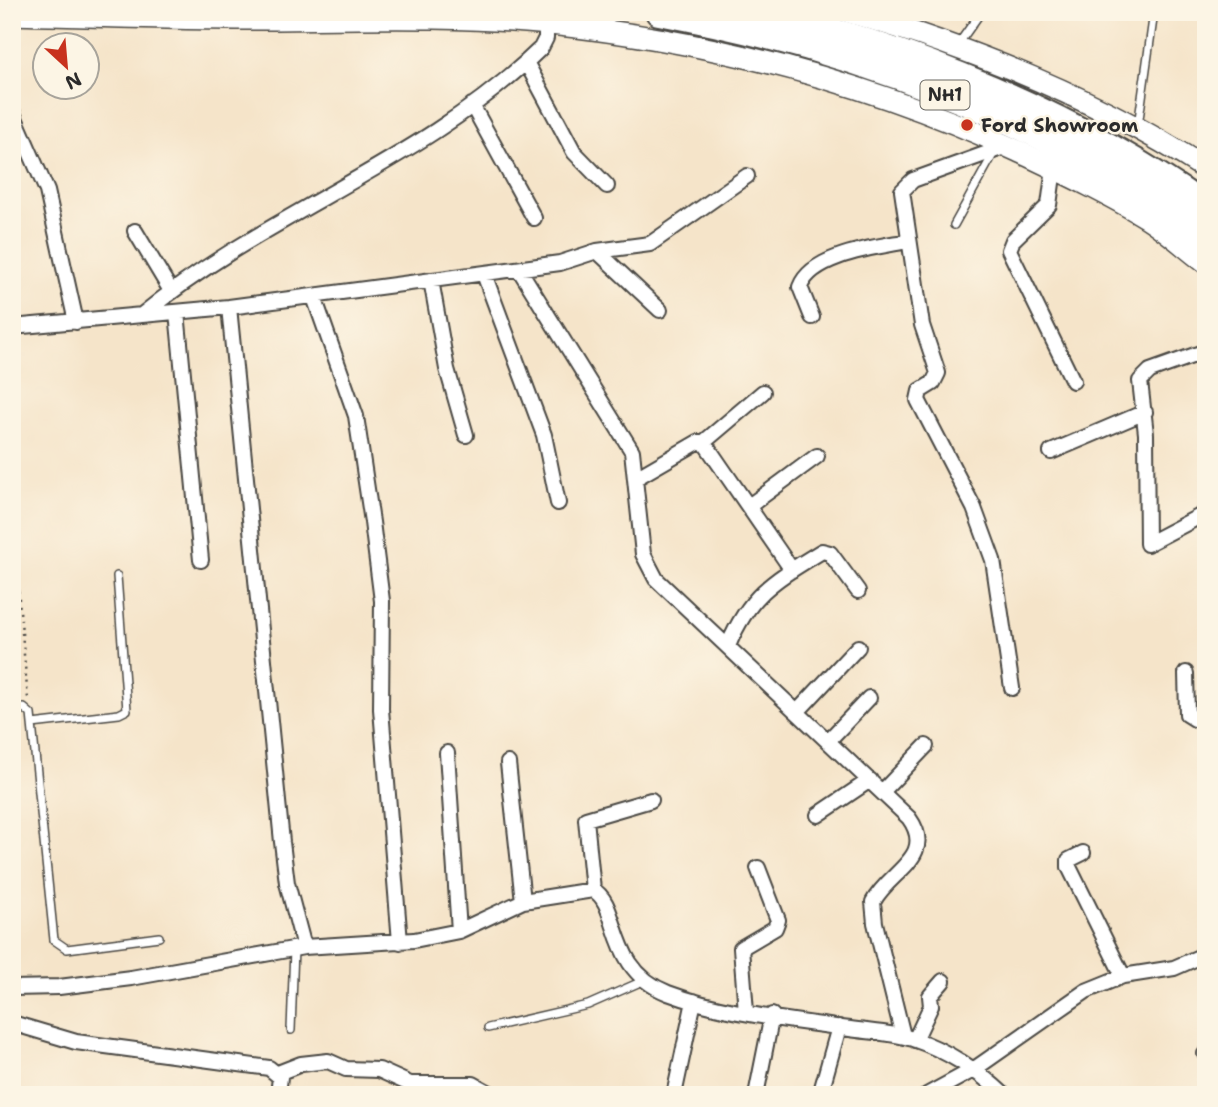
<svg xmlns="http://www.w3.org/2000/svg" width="1218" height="1107" viewBox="0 0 1218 1107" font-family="'Shantell Sans',sans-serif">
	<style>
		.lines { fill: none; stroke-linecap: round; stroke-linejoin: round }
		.lane-casing { stroke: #494743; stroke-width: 10 }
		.street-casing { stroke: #494743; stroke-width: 18 }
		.secondary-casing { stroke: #494743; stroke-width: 24 }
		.highway-casing { stroke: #494743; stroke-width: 30 }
		.path { stroke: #494743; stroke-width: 2.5; stroke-dasharray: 2 5; stroke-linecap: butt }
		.lane { stroke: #fff; stroke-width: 7 }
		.street { stroke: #fff; stroke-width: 14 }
		.secondary { stroke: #fff; stroke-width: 21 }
		.highway { stroke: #fff; stroke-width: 26 }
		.poi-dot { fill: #c8321e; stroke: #fcf5e5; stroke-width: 2.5 }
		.labels { text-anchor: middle; stroke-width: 5; stroke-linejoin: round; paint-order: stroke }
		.shield { fill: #fcf5e5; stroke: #6a6863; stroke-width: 2 }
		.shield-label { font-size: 18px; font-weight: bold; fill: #2b2b2b }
		.poi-label { font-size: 19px; font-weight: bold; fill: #2b2b2b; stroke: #fcf5e5; text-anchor: start }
	</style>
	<rect width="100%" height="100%" fill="#fcf5e5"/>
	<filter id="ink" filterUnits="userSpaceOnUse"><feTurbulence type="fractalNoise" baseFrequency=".0143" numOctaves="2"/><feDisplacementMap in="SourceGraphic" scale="14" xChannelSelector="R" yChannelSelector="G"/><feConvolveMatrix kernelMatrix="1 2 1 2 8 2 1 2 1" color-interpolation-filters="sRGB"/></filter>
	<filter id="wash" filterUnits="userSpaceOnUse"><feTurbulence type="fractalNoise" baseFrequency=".00686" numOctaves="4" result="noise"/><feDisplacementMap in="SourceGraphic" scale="28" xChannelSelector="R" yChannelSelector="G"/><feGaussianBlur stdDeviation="1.57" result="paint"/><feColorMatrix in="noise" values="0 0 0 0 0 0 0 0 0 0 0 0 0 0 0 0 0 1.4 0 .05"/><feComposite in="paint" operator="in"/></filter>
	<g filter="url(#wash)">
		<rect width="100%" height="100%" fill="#f5e4c9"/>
	</g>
	<g filter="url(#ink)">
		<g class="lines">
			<defs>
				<path id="lane" d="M957,46l24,-34
					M1138,126l16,-114
					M954,225l41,-74
					M12,710l12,-2 7,6 23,226 13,9 92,-12
					M32,724l87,-10 8,-4 -10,-134
					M488,1028l100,-23 57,-25
					M291,1030l3,-81"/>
				<path id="street" d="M526,62l48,90 33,34
					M472,105l62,113
					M12,111l35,80 29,131
					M1007,146l-94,34 -11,11 20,134 16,48 -5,10 -13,8 -2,9 56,108 19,52 19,128
					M1054,168l-5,37 -36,35 -4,10 64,131
					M135,231l36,60
					M597,251l63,59
					M519,269l113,182 11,103 13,25 253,239c28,39 -20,53 -36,84l2,21 28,113
					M484,274l60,161 14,68
					M431,280l16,89 19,66
					M314,297l42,119 16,106 10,79 -1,108 19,233
					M229,307l53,535 5,41 17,64
					M177,312l24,248
					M143,314c124,-102 280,-151 398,-266l5,-10v-26
					M812,317l-12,-30c12,-33 78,-40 108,-46
					M12,327l217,-20 331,-44 37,-12 53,-7 97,-68
					M1206,351l-56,20 -10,10 6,53 1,110 59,-31
					M704,442l59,-50
					M1051,452l94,-40
					M636,478l62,-36h6l88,128
					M749,506l68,-50
					M728,646c22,-53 47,-66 94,-95l8,2 28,38
					M1186,673l1,41 8,5 11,1
					M797,712l61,-65
					M828,741l41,-43
					M447,753l12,178
					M508,763l15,138
					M882,792l44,-46
					M818,815l52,-35
					M1083,853l-14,7v7l54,109
					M593,890l-7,-71 65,-19
					M12,988l47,-1 72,-9 173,-31 110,-7 45,-9 64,-30 70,-11c28,14 13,79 75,103 56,21 123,27 182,36 21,3 43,4 63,10 33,11 66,32 91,56
					M746,1012l-5,-64 34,-20 3,-8 -20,-52
					M12,1023l64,19 193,26 11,9 -2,18
					M915,1040l16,-34 -1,-10 13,-15
					M1205,1054h1
					M278,1073l23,-9 27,-3 18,8 33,1 31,14h63l20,11
					M674,1095l20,-94
					M756,1095l16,-80
					M820,1095l19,-68
					M927,1095l46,-25 113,-79 37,-15 51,-8 32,-14"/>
				<path id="secondary" d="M849,12c124,37 248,86 357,157
					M12,14c75,2 150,5 225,5 104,0 210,-5 313,5 164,17 319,58 468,127 44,21 87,41 128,66 21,13 40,31 60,46"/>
				<path id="highway" d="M659,12c188,34 394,109 547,226
					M766,12c155,41 309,102 440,196"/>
			</defs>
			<use href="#lane" class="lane-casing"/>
			<use href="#street" class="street-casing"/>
			<use href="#secondary" class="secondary-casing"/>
			<use href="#highway" class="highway-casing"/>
			<path class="path" d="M17,577l11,122"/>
			<use href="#lane" class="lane"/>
			<use href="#street" class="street"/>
			<use href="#secondary" class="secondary"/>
			<use href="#highway" class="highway"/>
		</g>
	</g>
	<circle class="poi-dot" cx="967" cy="125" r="7"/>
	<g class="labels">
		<rect class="shield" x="920.5" y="80.5" width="49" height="29" rx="5"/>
		<g class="shield-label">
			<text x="945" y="101">NH1</text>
		</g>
		<g class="poi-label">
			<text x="981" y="132">Ford Showroom</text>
		</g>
	</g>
	<rect width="1218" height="1107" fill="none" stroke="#fcf5e5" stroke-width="42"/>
	<g transform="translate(66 66) rotate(154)"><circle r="33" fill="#fcf5e5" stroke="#a8a49b" stroke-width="2"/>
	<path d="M0-5L12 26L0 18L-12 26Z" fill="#c8321e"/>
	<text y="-10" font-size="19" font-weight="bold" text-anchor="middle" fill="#2b2b2b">N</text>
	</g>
</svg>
